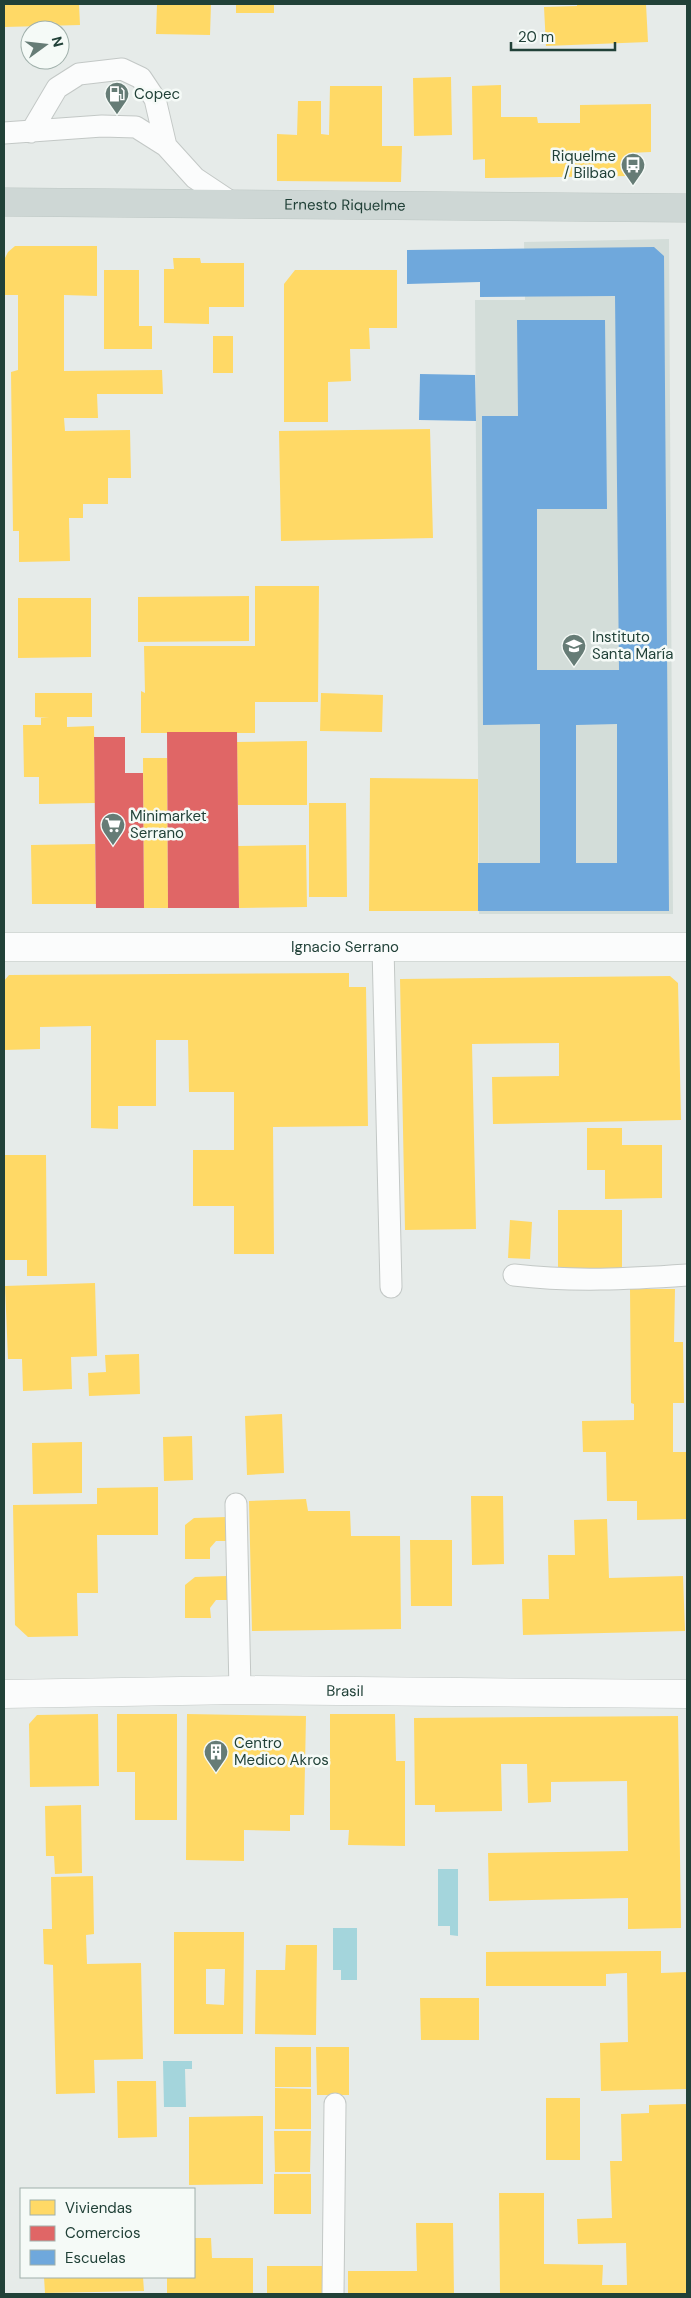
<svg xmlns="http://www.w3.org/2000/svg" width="691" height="2298" viewBox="0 0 691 2298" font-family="'DM Sans',sans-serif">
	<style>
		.built { fill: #d3ddd9 }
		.water { fill: #a4d5dc }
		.homes { fill: #ffd966; fill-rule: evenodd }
		.shops { fill: #e06666 }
		.schools { fill: #6fa8dc; fill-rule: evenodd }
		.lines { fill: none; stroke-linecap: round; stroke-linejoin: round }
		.service-casing { stroke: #c3c8c6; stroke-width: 23 }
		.minor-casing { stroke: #c3c8c6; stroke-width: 29 }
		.secondary-casing { stroke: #c1c9c6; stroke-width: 29 }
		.primary-casing { stroke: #bdc7c4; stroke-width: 29 }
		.service { stroke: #fbfcfc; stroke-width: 21 }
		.minor { stroke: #fbfcfc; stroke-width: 28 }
		.secondary { stroke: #fbfcfc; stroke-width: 28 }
		.primary { stroke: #ced7d5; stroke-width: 28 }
		.labels { text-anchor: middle; stroke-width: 5; stroke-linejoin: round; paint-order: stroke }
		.poi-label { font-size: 15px; fill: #214138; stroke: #f5faf7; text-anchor: start }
		.street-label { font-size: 15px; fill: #214138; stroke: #f5faf7 }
	</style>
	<rect width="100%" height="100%" fill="#e6ebe9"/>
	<path class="built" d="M669,239l4,675h-194l-4,-614h50l-1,-58z"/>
	<path class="water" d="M438,1869h20v67l-8,-1v-9h-12z
		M333,1928h24v52h-16v-10h-8z
		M163,2061h29v8h-7l1,38h-22z"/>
	<path class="homes" d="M4,4h75l1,21 -76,2z
		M157,4h54l-1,31 -54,-1z
		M236,4h38v9h-38z
		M577,4h69l2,38 -102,4 -2,-39 33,-1z
		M451,77l1,58 -38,1 -1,-58z
		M501,85v32h36l1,6h42v-18l71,-1v48l-22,1v23l-144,2v-19l-12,1 -1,-74z
		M330,86h52v60h20l-1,36 -124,-1v-47l20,1 1,-34h23v33l8,1z
		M15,246h82v50l-33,-1v76l98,-1 1,24h-66l1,24h-34l1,13 65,-1 1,48h-23v26h-25v14h-14l1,43 -51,1v-31h-6l-2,-159 7,-2v-75h-14v-35l4,-8z
		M173,258h27l1,5h43v44h-35v17l-45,-1v-54h10z
		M104,270h35v56h13v23h-48z
		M295,270h102v58h-28l1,21h-20l1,32 -23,1v40h-44v-138z
		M213,336h20v37h-20z
		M430,429l3,109 -152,3 -2,-110z
		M255,586h64l-1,116h-63v31h-114v-42l4,2 -1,-47h111z
		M249,596v45l-111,1v-45z
		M18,598h73v59l-73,1z
		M35,693h57v24h-25v10l27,-1 1,77 -56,1v-27h-15l-1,-52h18v-7h8l-14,-1z
		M321,693l62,2 -1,37 -62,-1z
		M307,741v64h-69l-1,-63z
		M143,758h24l1,150h-24z
		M370,778l108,1v132h-109z
		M309,803h37l1,94h-38z
		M95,844l1,60h-64l-1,-59z
		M306,845l1,62 -68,1 -1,-62z
		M349,973v14h17l2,139 -95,1 1,127h-40v-48h-41v-56h41v-58h-45l-1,-52h-32v66h-38v23l-27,-1v-102l-51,1v22l-36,1v-69l5,-6z
		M670,976l8,7 3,137 -188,4 -1,-47 67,-1v-33l-87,1 4,185 -71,1 -5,-251z
		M587,1128h35v17h40v53l-57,1v-29h-18z
		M4,1155h42l1,121h-20v-16h-22z
		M558,1210h64v61h-64z
		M510,1220l22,2 -2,37 -22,-1z
		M95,1283l2,73 -26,1 1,32 -49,2 -1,-32h-14l-3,-73z
		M630,1289h45l-1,53h9l1,61h-11v49h14v67l-50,1v-19h-30l-1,-49h-23l-1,-31 52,-1v-16l-3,-1z
		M139,1354l1,40 -51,2 -1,-23 18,-1 -1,-17z
		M282,1414l2,59 -37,2 -2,-59z
		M192,1436l1,44 -29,1 -1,-44z
		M82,1442v51l-49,1 -1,-51z
		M158,1487v48h-61l1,58h-21l1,43 -50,1 -13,-12 -2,-120 84,-1v-16z
		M471,1496h32l1,68 -32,1z
		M306,1499l2,12h42l1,25h49l1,93 -149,2 -3,-130z
		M227,1517v24h-11l-6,7v11h-25v-34l9,-7z
		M607,1519l2,59 74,-2 2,55 -162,4 -1,-36h27l-1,-44h27l-1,-35z
		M410,1540h42v66h-41z
		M227,1576v24h-11l-6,8 1,10h-26v-33l10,-8z
		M98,1714l1,72 -69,1 -1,-63 8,-9z
		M117,1714h60v106h-42v-48h-18z
		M187,1714l119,2 -2,99h-14v16l-46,-1v31l-58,-1z
		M330,1714h65l1,47h9v85l-57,-1 1,-15h-19z
		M678,1716l3,212 -53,1v-31l-139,3 -1,-48 140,-2 -1,-70 -76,1v20l-23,1 -1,-39h-26l1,47 -67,1v-7h-20l-1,-87z
		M81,1805l1,68 -27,1 -1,-18h-8l-1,-50z
		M93,1876l1,58 -8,1 1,29 54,-1 2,96 -49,1 1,33 -39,1 -3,-129 -9,-1 -1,-35h9l-1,-52z
		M174,1932h70l-1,102h-69zM206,1969h19l-1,36 -18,-1z
		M286,1945h31l-1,90 -61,-1 1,-64h29z
		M661,1951v22l26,-1v117l-86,2 -1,-48 28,-1 -1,-69 -21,1v12h-120v-34z
		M420,1998h59v42h-58z
		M275,2047h36v40h-36z
		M316,2047h33v48h-32z
		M117,2081h39l1,56 -39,1z
		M275,2088l36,1v40h-36z
		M546,2098h34v62h-34z
		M687,2104v190h-187l-1,-101h45v71l59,1 -1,20h25l-1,-42 -48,1 -1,-25 35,-1 -2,-57h12l-1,-47 28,-1v-8z
		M263,2116v68l-74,1v-68z
		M274,2131h37l-1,41h-35z
		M274,2174h37v40h-37z
		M416,2223h37l1,71h-106v-23h69z
		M194,2238h17l1,20h41v36h-86v-17h27z
		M267,2266h57v28h-57z
		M44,2277h99l1,14 -99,2z"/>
	<path class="shops" d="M167,732h70l2,176h-71z
		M94,737h31v36h18l1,135h-48z"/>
	<path class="schools" d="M654,247l10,9 5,655h-191v-48h62v-139l-57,1 -1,-309h36l-1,-96h88l2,189h-70v161h82l-4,-374 -135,1v-15l-73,2v-34zM617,724v139h-41v-138z
		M420,374l55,1 1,46 -57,-1z"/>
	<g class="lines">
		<defs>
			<path id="service" d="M31,132l26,-44 22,-14 43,-5 19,9 14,21 11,47
				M4,133l98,-7 34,1 30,19 29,32 39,26
				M383,947l8,340
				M514,1275c58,7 115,4 173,0
				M236,1504l4,186
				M333,2294l2,-190"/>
			<g id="minor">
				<path id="s1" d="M4,1694l236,-4 447,4"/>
			</g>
			<g id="secondary">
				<path id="s2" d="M4,947h683"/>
			</g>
			<g id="primary">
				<path id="s3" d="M4,202l683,6"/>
			</g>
		</defs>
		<use href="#service" class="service-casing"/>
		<use href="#minor" class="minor-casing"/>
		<use href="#secondary" class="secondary-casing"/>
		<use href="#primary" class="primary-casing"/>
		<use href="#service" class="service"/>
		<use href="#minor" class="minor"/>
		<use href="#secondary" class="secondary"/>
		<use href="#primary" class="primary"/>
	</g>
	<defs>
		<symbol id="fuel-pin" viewBox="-11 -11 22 30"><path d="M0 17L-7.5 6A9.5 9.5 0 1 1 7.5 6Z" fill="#667c76" stroke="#f5faf7"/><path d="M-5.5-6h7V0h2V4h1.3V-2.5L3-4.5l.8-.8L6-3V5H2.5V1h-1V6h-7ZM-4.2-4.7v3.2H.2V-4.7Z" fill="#fff"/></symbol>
		<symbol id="bus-pin" viewBox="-11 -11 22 30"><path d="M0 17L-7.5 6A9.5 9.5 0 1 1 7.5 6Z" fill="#667c76" stroke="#f5faf7"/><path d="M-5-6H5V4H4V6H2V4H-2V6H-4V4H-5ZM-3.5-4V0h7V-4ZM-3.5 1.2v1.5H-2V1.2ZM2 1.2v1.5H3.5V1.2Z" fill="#fff"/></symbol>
		<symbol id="school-pin" viewBox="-11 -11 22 30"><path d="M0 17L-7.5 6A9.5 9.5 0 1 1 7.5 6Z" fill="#667c76" stroke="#f5faf7"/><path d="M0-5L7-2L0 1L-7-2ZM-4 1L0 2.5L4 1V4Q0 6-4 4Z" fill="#fff"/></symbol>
		<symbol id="supermarket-pin" viewBox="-11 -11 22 30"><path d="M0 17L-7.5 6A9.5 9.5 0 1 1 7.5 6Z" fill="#667c76" stroke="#f5faf7"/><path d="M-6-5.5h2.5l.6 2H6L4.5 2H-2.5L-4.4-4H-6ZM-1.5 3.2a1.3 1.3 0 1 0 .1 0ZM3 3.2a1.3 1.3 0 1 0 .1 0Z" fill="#fff"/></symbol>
		<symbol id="building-pin" viewBox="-11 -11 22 30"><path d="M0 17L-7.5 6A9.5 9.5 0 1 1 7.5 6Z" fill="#667c76" stroke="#f5faf7"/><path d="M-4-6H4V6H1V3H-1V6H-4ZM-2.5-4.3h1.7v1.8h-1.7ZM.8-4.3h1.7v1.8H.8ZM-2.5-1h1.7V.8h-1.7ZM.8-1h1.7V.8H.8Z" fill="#fff"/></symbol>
	</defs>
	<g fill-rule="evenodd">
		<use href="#fuel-pin" x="103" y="80" width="28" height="38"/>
		<use href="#bus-pin" x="619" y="151" width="28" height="38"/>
		<use href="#school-pin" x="560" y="632" width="28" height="38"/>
		<use href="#supermarket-pin" x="99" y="811" width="28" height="38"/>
		<use href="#building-pin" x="202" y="1738" width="28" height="38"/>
	</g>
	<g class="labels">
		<g class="poi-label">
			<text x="134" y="99">Copec</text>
			<text x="616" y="161" text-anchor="end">Riquelme<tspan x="616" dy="17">/ Bilbao</tspan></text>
			<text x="592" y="642">Instituto<tspan x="592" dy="17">Santa María</tspan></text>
			<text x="130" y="821">Minimarket<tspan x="130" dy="17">Serrano</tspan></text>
			<text x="234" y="1748">Centro<tspan x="234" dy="17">Medico Akros</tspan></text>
		</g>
		<g class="street-label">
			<text dy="5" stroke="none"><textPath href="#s3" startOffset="341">Ernesto Riquelme</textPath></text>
			<text dy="5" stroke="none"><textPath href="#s2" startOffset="341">Ignacio Serrano</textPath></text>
			<text dy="5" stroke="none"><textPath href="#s1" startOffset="341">Brasil</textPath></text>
		</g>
	</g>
	<rect width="691" height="2298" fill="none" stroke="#214138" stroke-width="10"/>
	<rect x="20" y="2188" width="175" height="90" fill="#f5faf7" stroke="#a0b0ab"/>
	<rect x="30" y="2200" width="25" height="15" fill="#ffd966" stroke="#a0b0ab"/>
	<text x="65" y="2213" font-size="15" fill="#214138">Viviendas</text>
	<rect x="30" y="2226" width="25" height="15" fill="#e06666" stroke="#a0b0ab"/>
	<text x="65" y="2238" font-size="15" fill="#214138">Comercios</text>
	<rect x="30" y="2250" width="25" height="15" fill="#6fa8dc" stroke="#a0b0ab"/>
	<text x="65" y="2263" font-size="15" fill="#214138">Escuelas</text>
	<g transform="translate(45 45) rotate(75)"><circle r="24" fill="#f5faf7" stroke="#a0b0ab"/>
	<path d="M0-4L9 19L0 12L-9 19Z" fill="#667c76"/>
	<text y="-8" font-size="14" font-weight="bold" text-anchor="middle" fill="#214138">N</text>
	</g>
	<path d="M511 42v8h104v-8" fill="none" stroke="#214138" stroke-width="2.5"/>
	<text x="518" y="42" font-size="15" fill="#214138" stroke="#f5faf7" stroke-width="4" paint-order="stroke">20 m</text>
</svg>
